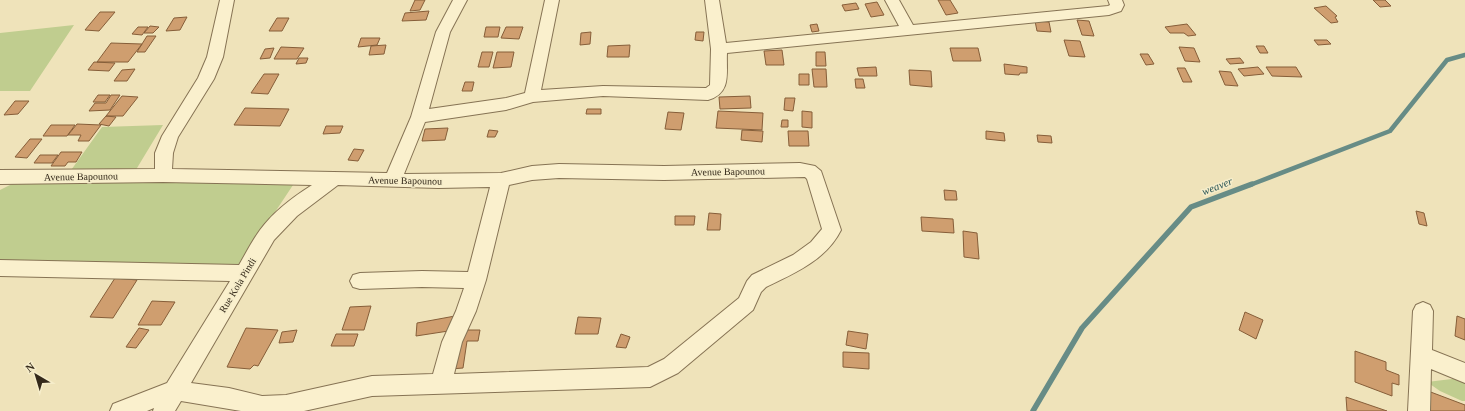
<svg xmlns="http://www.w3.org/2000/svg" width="1465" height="411" viewBox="0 0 1465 411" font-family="Georgia,serif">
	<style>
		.green { fill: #c0cd8f }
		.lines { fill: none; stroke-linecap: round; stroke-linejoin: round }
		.stream-far1 { stroke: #678c86; stroke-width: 4.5 }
		.stream { stroke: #678c86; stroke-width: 5.5 }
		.building { fill: #cf9e6f; stroke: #865e39 }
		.minor-casing { stroke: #867354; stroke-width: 2 }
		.minor { fill: #faf0cd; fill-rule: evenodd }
		.labels { text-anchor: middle; stroke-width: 3; stroke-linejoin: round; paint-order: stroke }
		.street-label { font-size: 10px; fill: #34291a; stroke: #f6edca }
		.water-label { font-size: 11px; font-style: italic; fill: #285455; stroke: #f6edca }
	</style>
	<rect width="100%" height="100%" fill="#efe3ba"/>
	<path class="green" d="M74,25l-44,66h-30v-58z
		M163,125l-29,48h-65l33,-46z
		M18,181l277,1 -57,86 -238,-5v-73z
		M1460,378l5,2v21h-3l-22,-10 -13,-9z"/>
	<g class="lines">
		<path class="stream-far1" d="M1250,185l140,-54 57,-71 18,-5"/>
		<path class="stream" d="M1033,411l49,-83 109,-121 61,-23"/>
	</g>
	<path class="building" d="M415,0h10l-5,10 -10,1z
		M938,0h12l8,13 -12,2z
		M1373,0h12l6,6 -11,1z
		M877,2l7,13 -13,2 -6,-13z
		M856,3l3,6 -14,2 -3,-6z
		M1326,6l11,10 -2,1 3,5 -7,1 -17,-15z
		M429,11l-3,9 -24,1 3,-8z
		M100,12h15l-16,19 -14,-1z
		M187,17l-7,13 -14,1 8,-13z
		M277,18h12l-7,13h-13z
		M1077,20l12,1 5,15 -12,-1z
		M1035,21l14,1 2,10 -14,-1z
		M817,24l2,7 -7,1 -2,-7z
		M1187,24l9,11 -8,1 -4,-3h-14l-5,-6z
		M150,26l9,1 -6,6h-9z
		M138,27h10l-6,8 -10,-1z
		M486,27h14l-2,10h-14z
		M506,27h17l-4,12 -18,-1z
		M591,32l-1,12 -10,1 1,-12z
		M696,32h8l-1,9 -8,-1z
		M147,36h9l-11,16h-8z
		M361,38h19l-3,7 -19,2z
		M1064,40l16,1 5,16 -16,-1z
		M1314,40h13l4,4 -13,1z
		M111,43l31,1 -14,18h-31z
		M386,45l-2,9 -15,1 2,-9z
		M630,45l-1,12h-22l1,-11z
		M1256,46h8l4,7h-8z
		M281,47l23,1 -7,11h-23z
		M1179,47l15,1 6,14 -15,-1z
		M274,48l-4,10 -10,1 5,-10z
		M950,48h28l3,13h-28z
		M782,50l2,15h-18l-2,-14z
		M482,52h11l-4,15h-11z
		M497,52h17l-3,15 -18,1z
		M816,52h9l1,14h-10z
		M1140,54h8l6,10 -8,1z
		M299,58h9l-2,5 -10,1z
		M1240,58l4,5 -14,1 -4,-5z
		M94,62l21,1 -6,8 -21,-1z
		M1004,64l23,3v6h-7l-1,2 -14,-1z
		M876,67l1,9h-18l-2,-8z
		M1258,67l6,7 -20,2 -6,-7z
		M1266,67h30l6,10 -30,-1z
		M1177,68h8l7,14h-9z
		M135,69l-8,12h-13l8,-11z
		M812,69h14l1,18h-13z
		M909,70l22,1 1,16 -22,-2z
		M1219,71l12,1 7,14 -13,-1z
		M264,74h15l-11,20 -17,-1z
		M799,74h10v11h-10z
		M855,79h8l2,9h-9z
		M465,82h9l-2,9h-10z
		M98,95h12l-5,7h-12z
		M111,95h9l-10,15 -21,1 6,-8h11z
		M122,96l16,1 -15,19h-17z
		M750,96l1,12 -31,1 -1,-12z
		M785,98h10l-2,13 -9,-1z
		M15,101h14l-11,13 -14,1z
		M245,108l44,1 -9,17 -46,-1z
		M587,109h14v5h-15z
		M718,111l45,2 -1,17 -46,-2z
		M802,111l10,1v16l-10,-1z
		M668,112l16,1 -3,17 -16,-1z
		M106,116l10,1 -7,9 -10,-2z
		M782,120h6v7h-7z
		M77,124l24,1 -12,16h-11l3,-6h-13z
		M51,125h24l-8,11h-24z
		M326,126h17l-3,7 -17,1z
		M448,128l-3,12 -23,1 3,-12z
		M489,130l9,1 -3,6h-8z
		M742,130l21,1 -1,11 -21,-2z
		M788,131h20l1,15h-20z
		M986,131l18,2 1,8 -19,-2z
		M1037,135l14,1 1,7 -14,-1z
		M30,139h12l-15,19 -12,-1z
		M354,149l10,1 -6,11 -10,-1z
		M61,152h21l-6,10h-8l-3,4h-14z
		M40,155h18l-6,8h-18z
		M944,190l12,1 1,9h-12z
		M1416,211l8,2 3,13 -8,-2z
		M709,213l12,1 -1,16h-13z
		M675,216h20l-1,9h-19z
		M921,217l32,2 1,14 -32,-2z
		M963,231l14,2 2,26 -15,-2z
		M115,278l22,2 -24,38 -23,-1z
		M152,301l23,1 -14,23h-23z
		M371,306l-7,24h-22l8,-23z
		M1245,312l18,8 -7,19 -17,-9z
		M455,316v14l-39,6 1,-13z
		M1457,316l8,3v21l-10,-4z
		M578,317l23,1 -3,16h-23z
		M139,328l10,2 -13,18 -10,-1z
		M246,328l32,2 -20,36 -4,-1 -4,4 -23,-2z
		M297,330l-4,12 -14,1 3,-11z
		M460,330h20l-2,11h-11l-4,27 -13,1z
		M848,331l20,3 -2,15 -20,-4z
		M336,334h22l-4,12h-23z
		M621,334l9,3 -4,11 -10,-1z
		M1355,351l31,11v8l13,5v10l-7,-2v13l-37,-14z
		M843,352l26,1v16l-26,-2z
		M1428,391l37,14v6h-36z
		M1346,397l41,14h-40z"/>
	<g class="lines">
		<defs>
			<path id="minor" d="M220,0h14l-11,57 -9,22 -36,58 -5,16 -1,16 215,4 24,-56 25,-85 17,-32h14l-17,32 -21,77 77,-11 19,-5 20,-93h14l-18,90 62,-4 103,2 4,-3 1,-36 -6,-49h14l7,43 173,-17 -14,-26h14l14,25 195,-19 2,-1 -2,-5h14l2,5 -3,6 -12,4 -382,38c-1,20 5,40 -19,47l-105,-4 -70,6 -27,8 -81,12 -21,52 97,-1 31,-7 27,-2 105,2 136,-3 15,3 6,5 20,59c-15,30 -46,43 -75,57l-5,5 -8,18 -75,63 -28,14 -278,9 -68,15h-63l-60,-10 -6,10h-22l1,-3 -7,3h-37l3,-7 54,-21 63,-102 -230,-5v-16l239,5c7,-12 13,-24 21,-35 13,-18 33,-33 52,-45l-149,-3 -163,2v-14l155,-1v-16l7,-17 36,-58 9,-21zM805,177l2,2 15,50 -11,13 -18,13 -41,20 -5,6 -8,17 -75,61 -16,8 -194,7 8,-32 14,-31 10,-31 23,-95 23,-5 27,-2 105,2zM338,185l100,3 52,-1 -22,85 -46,-1 -62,2 -7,2 -3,6 3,6 7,2 62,-2 42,1 -8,23 -14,31 -9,32 -61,2 -86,19 -24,1 -33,-8 -38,-5 83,-143 23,-24z
				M1423,302l7,3 3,6 -1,39 33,13v20l-34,-14 -1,42h-22l5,-100 3,-6z"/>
		</defs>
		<use href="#minor" class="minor-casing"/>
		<use href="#minor" class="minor"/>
	</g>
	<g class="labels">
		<g class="street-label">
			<text transform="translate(728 171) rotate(-1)" y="4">Avenue Bapounou</text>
			<text transform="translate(81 176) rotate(-1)" y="4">Avenue Bapounou</text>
			<text transform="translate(405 180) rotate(1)" y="4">Avenue Bapounou</text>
			<text transform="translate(237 285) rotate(-59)" y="4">Rue Kola Pindi</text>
		</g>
		<g class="water-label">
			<text transform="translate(1217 186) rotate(-21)" y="4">weaver</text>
		</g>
	</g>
	<g transform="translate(36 375) rotate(322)" stroke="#f6edca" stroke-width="3" paint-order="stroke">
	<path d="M0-3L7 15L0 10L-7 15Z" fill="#34291a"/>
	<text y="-6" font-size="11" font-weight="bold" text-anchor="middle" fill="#34291a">N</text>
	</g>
</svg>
